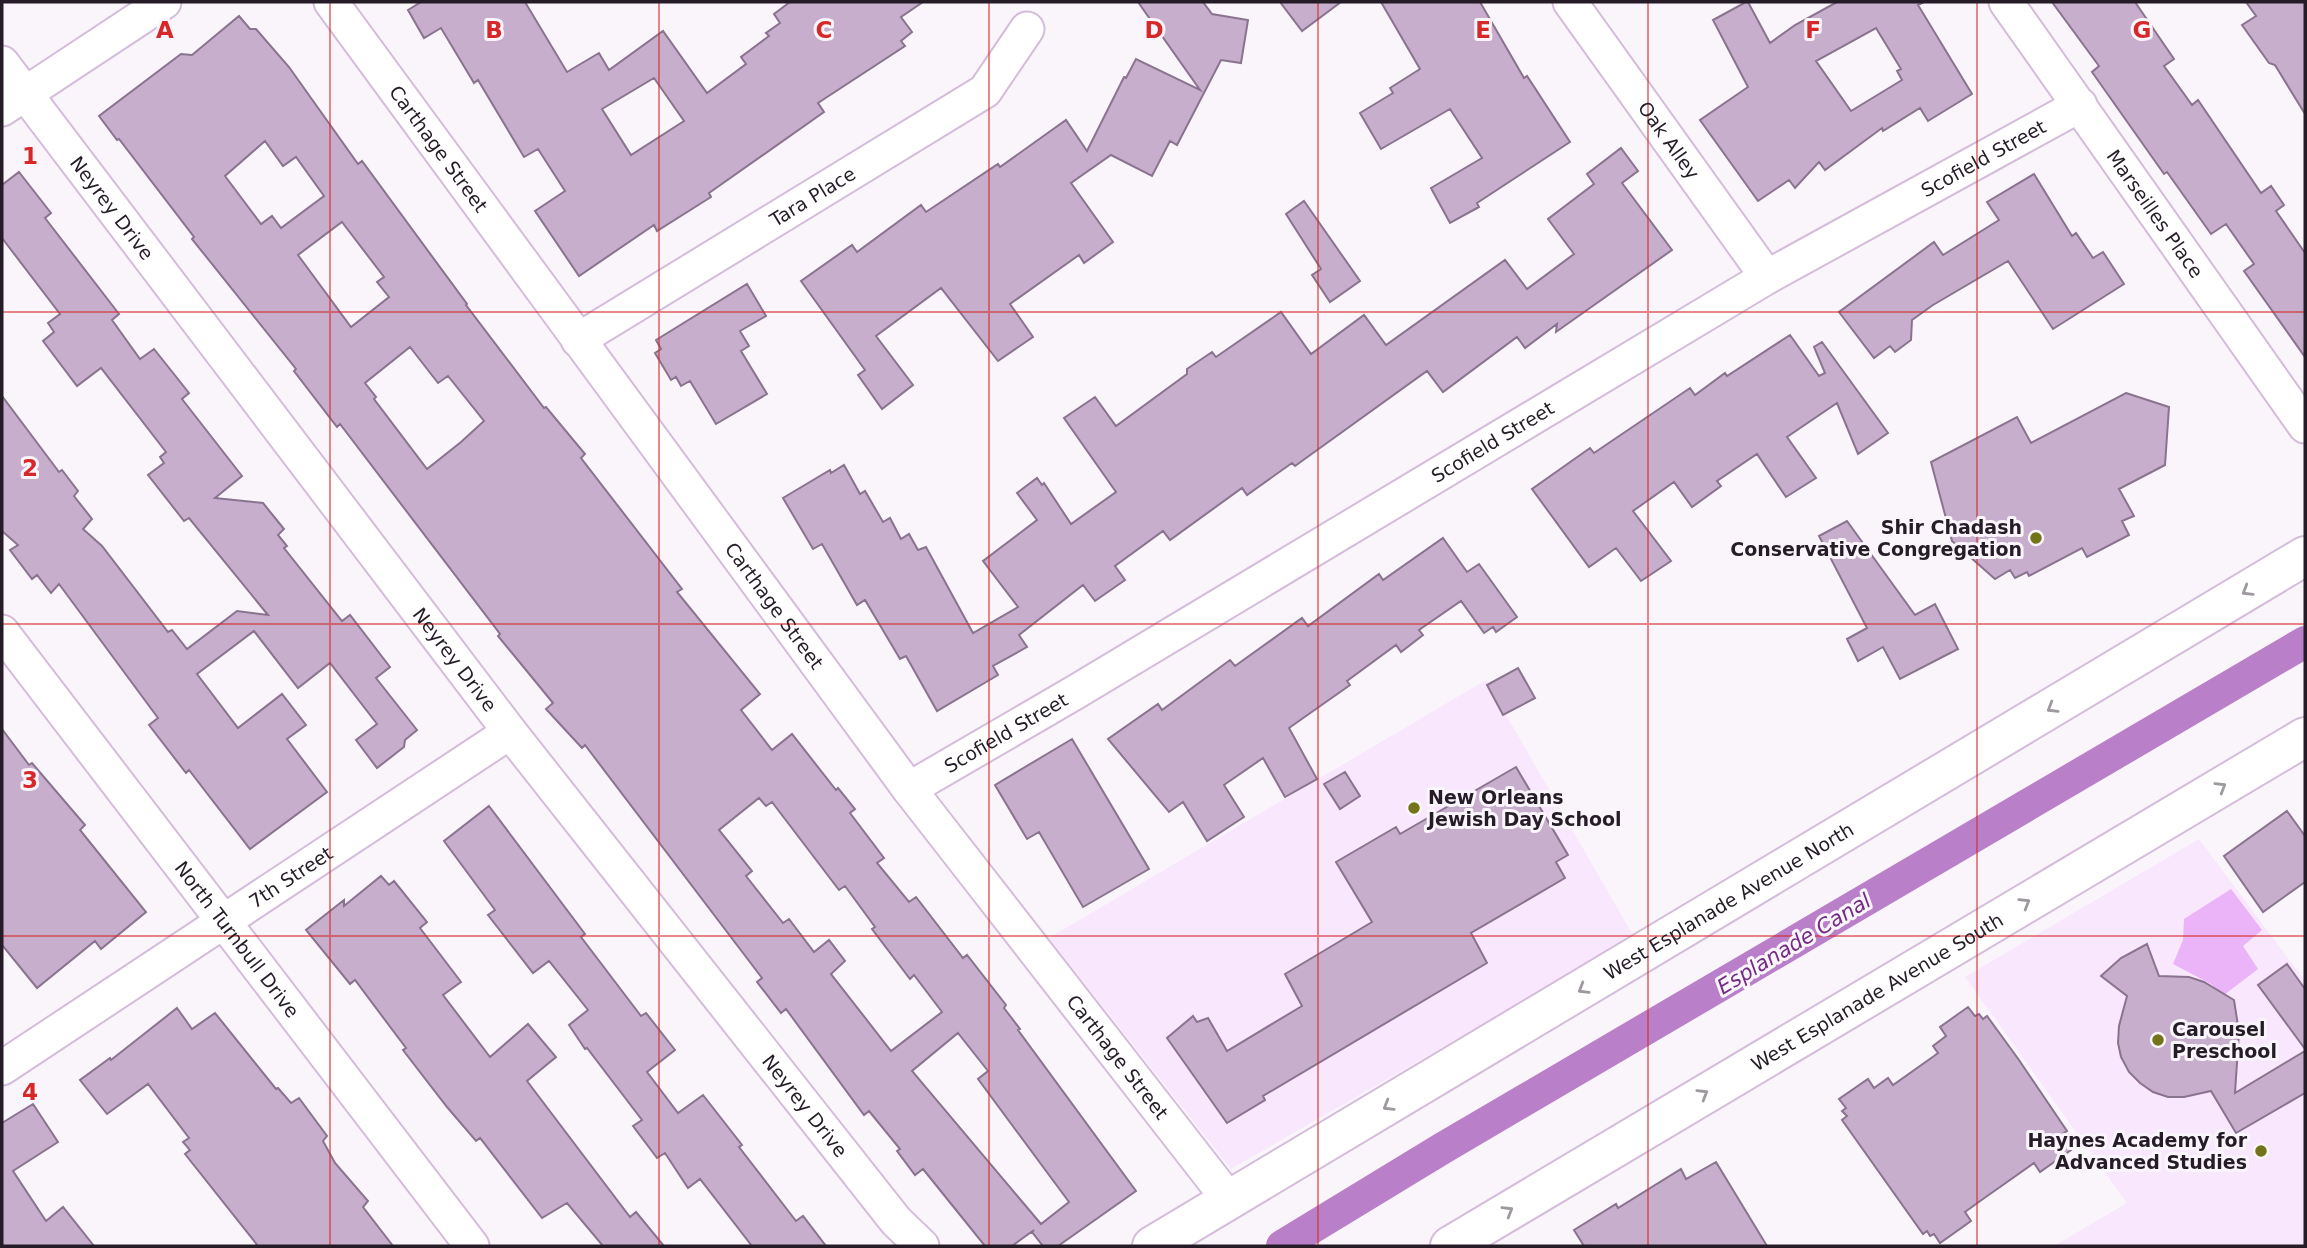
<svg xmlns="http://www.w3.org/2000/svg" width="2307" height="1248" viewBox="0 0 2307 1248" font-family="'DejaVu Sans',sans-serif">
	<style>
		.built { fill: #f9e7fd }
		.green { fill: #ebb4f8 }
		.lines { fill: none; stroke-linecap: round; stroke-linejoin: round }
		.canal { stroke: #ba7fc9; stroke-width: 32 }
		.building { fill: #c6aecc; stroke: #8a738f; stroke-width: 2; fill-rule: evenodd }
		.minor-casing { stroke: #d4bcda; stroke-width: 37 }
		.secondary-casing { stroke: #d4bcda; stroke-width: 42 }
		.minor { stroke: #fff; stroke-width: 33 }
		.secondary { stroke: #fff; stroke-width: 38 }
		.oneway { stroke: #9d999e }
		.grid { fill: none; stroke: #d62828; stroke-width: 2; stroke-opacity: 0.55 }
		.poi-dot { fill: #737319; stroke: #faf5fb; stroke-width: 2.5 }
		.labels { text-anchor: middle; stroke-width: 6; stroke-linejoin: round; paint-order: stroke }
		.street-label { font-size: 19px; fill: #251c27; stroke: #faf5fb }
		.poi-label { font-size: 19px; font-weight: bold; fill: #251c27; stroke: #faf5fb; text-anchor: end }
		.water-label { font-size: 21px; font-style: italic; fill: #732b84; stroke: #faf5fb }
		.grid-label { font-size: 23px; text-anchor: middle; font-weight: bold; fill: #d62828; stroke: #faf5fb; stroke-width: 6; stroke-linejoin: round; paint-order: stroke }
	</style>
	<rect width="100%" height="100%" fill="#faf5fb"/>
	<path class="built" d="M1486,680l148,257 -403,232 -182,-231z
		M2199,839l106,142v265h-251l73,-43 -162,-226z"/>
	<path class="green" d="M2231,889l31,41 -19,16 15,23 -34,26 -13,-11 -38,-20 10,-24 1,-21z"/>
	<g class="lines">
		<path class="canal" d="M1282,1246l161,-98 862,-506"/>
	</g>
	<path class="building" d="M421,2h104l42,70 32,-19 10,17 54,-39 44,62 39,-29 -5,-7 28,-21 -3,-3 14,-10 -6,-9 16,-12h133l-22,15 11,15 -11,9 4,5 -87,57 6,9 -115,81 2,4 -54,34 -3,-6 -75,51 -44,-65 30,-20 -27,-42 -14,8 -46,-77 -4,3 -33,-55 -17,10 -16,-28zM654,78l30,43 -53,34 -29,-46z
		M1138,2h65l9,12 36,6 -7,43 -20,-3 -44,85 -7,-4 -18,35 -41,-21 -40,28 42,59 -29,21 -5,-8 -69,49 23,33 -35,24 -57,-73 -65,48 37,49 -31,24 -24,-34 7,-5 -64,-89 51,-36 5,7 64,-47 5,7 72,-48 2,3 66,-47 21,31 37,-74 2,1 10,-19 64,31z
		M1280,2h61l-39,29z
		M1381,2h99l44,76 3,-2 43,66 -93,61 2,4 -29,16 -19,-35 51,-30 -32,-49 -69,40 -21,-36 33,-20 -3,-5 30,-19z
		M1746,2h2l22,41 25,-18 42,-23h87l-6,3 54,89 -44,27 -8,-13 -37,23 -1,-3 -57,42 -6,-8 -24,26 -6,-8 -31,21 -58,-81 48,-33 -35,-67zM1876,28l25,41 -4,2 5,9 -51,31 -35,-50z
		M2052,2h83l39,57 -10,7 28,39 6,-5 63,93 10,-7 13,19 -8,6 29,42v104l-61,-86 10,-7 -28,-40 -15,10 -44,-62 -3,2 -72,-102 7,-6z
		M2246,2h59v112l-30,-49 -6,-2 -27,-38 14,-9z
		M239,16l11,13h6l33,38 69,97 4,-3 105,143 -1,1 78,103 2,-1 39,47 -4,4 101,131 -5,3 83,102 -19,16 31,40 20,-16 44,56 2,-2 17,21 -5,4 34,45 -7,5 32,39 7,-5 47,61 4,-3 39,50 -2,3 16,21 -2,1 118,161 -78,55h-15l-11,-14 2,-2 -22,16h-27l-62,-77 -8,6 -18,-24 3,-2 -31,-38 -5,4 -78,-106 -5,4 -24,-31 5,-4 -177,-233 -3,3 -36,-39 7,-6 -55,-67 2,-2 -160,-210 -3,3 -43,-56 2,-2 -104,-130 2,-2 -75,-98 -2,1 -18,-24 82,-62 11,1zM265,141l18,25 13,-9 28,39 -43,32 -9,-12 -11,8 -36,-48zM342,222l42,55 -7,5 12,15 -38,30 -53,-72zM410,347l28,36 10,-7 36,45 -23,21 -34,27 -53,-70 2,-2 -11,-14zM759,798l7,8 6,-4 67,88 6,-4 30,41 -3,2 38,50 4,-4 28,37 -51,39 -60,-77 14,-13 -16,-21 -15,12 -25,-33 -6,4 -37,-47 6,-5 -33,-41zM958,1033l30,38 -10,8 91,123 -28,22 -129,-153z
		M1621,148l17,23 -16,12 50,67 -116,82 1,-8 -32,24 -8,-11 -74,55 -16,-21 -132,95 -3,-3 -45,32 -5,-7 -72,52 -7,-9 -48,35 10,14 -30,21 -12,-16 -64,50 8,12 -34,19 5,9 -61,36 -31,-55 -6,3 -35,-59 -8,5 -35,-61 -9,5 -30,-51 47,-28 1,3 13,-8 16,29 5,-3 18,31 7,-4 11,21 8,-5 9,16 8,-3 47,86 45,-26 -35,-46 54,-41 -20,-27 20,-15 5,7 2,-2 27,41 45,-32 -52,-74 31,-21 21,29 71,-52v-5l25,-17 4,5 65,-45 30,42 53,-39 22,30 119,-85 22,29 47,-35 -26,-35 46,-35 -7,-10z
		M19,172l32,41 -6,5 74,96 -7,6 28,39 14,-10 35,44 -7,6 60,77 -27,22 48,5 21,26 -6,6 9,11 -3,2 58,73 8,-6 40,52 -14,11 41,52 -12,10 -1,7 -27,21 -21,-28 21,-16 -47,-61 -32,25 -44,-57 -57,43 41,54 44,-34 24,31 -19,14 40,53 -77,57 -61,-79 -3,3 -37,-48 9,-7 -99,-134 -8,9 -14,-18 -5,4 -22,-29 8,-5 -16,-14v-135l57,76 3,-2 16,21 -4,5 18,23 -9,10 19,17 66,86 4,-2 15,19 50,-38 31,4 -79,-97 -5,3 -36,-46 16,-12 -4,-6 6,-5 -65,-84 -24,18 -34,-45 11,-9 -6,-9 12,-9 -58,-76v-53z
		M2034,174l38,62 4,-3 17,25 10,-6 21,32 -71,45 -45,-68 -75,44 -21,15 -1,20 -16,12 -5,-6 -16,12 -35,-46 95,-70 9,13 56,-35 -12,-18z
		M1304,201l56,80 -30,21 -18,-27 9,-6 -35,-55z
		M747,284l19,32 -26,15 9,15 -8,5 26,43 -51,30 -26,-43 -9,5 -5,-9 -5,3 -16,-27 6,-4 -5,-9z
		M1790,335l29,41 6,-3 -11,-26 8,-5 66,91 -30,21 -21,-51 -50,34 29,41 -30,19 -29,-43 -40,27 4,5 -29,21 -18,-25 -41,29 38,50 -30,20 -25,-33 -27,19 -57,-78 58,-41 4,5 96,-65 5,7 30,-22 2,3z
		M2126,393l43,14 -4,58 -46,24 15,27 -12,5 7,14 -42,22 -5,-9 -53,28 -2,-4 -12,6 -5,-8 -15,9 -43,-38 -21,-79 86,-45 14,26z
		M1847,521l68,94 20,-11 23,45 -58,30 -17,-32 -25,14 -11,-22 20,-11 -48,-92z
		M1443,538l24,34 12,-8 38,53 -21,15 -3,-5 -9,6 -23,-32 -42,29 4,5 -22,17 -5,-7 -49,36 3,4 -61,43 28,51 -32,18 -22,-39 -39,27 20,32 -37,24 -24,-39 -14,10 -61,-73 50,-35 4,6 68,-50 5,6 67,-48 6,8 71,-52 4,6z
		M1518,668l17,30 -32,17 -16,-30z
		M2,729l27,36 3,-2 53,62 -5,5 66,82 -45,37 -6,-8 -58,47 -35,-43z
		M1072,739l77,130 -66,38 -44,-75 -12,7 -32,-54z
		M1516,767l52,88 -12,7 9,16 -94,55 16,30 -224,133 2,4 -38,23 -60,-85 26,-22 4,6 11,-4 19,33 75,-45 -17,-32 87,-52 -36,-60 60,-35 4,7z
		M1345,772l15,24 -20,13 -16,-25z
		M489,806l96,128 -4,3 60,79 5,-3 29,37 -28,22 31,41 25,-18 39,50 -3,2 57,74 7,-5 23,30h-74l-52,-67 -12,9 -23,-35 -8,5 -24,-32 9,-6 -55,-72 -2,1 -16,-24 19,-15 -39,-49 -16,12 -45,-58 7,-5 -51,-69z
		M2287,811l18,25v46l-42,30 -39,-56z
		M381,876l8,9 5,-4 33,41 -7,6 41,54 -18,13 47,62 38,-33 28,33 -29,24 103,136 6,-5 28,34h-61l-36,-43 -25,15 -62,-80 -4,3 -29,-34 -44,-57 3,-2 -51,-68 -5,4 -44,-54 38,-30v6z
		M2147,944l12,32 30,1 15,5 30,18 5,32 -4,61 70,-42v42l-69,40 -25,-42 -27,6h-16l-15,-5 -13,-9 -11,-11 -8,-15 -3,-14 1,-17 8,-30 -26,-20 20,-18z
		M2287,964l18,25v60l-47,-64z
		M1968,1007l7,9 4,-2 4,5 4,-3 32,44 48,71 -3,2 4,5 -4,3 7,9 -31,22 -6,-9 -51,36 -18,13 6,9 -31,22 -6,-9 -4,2 -3,-5 -4,3 -81,-114 5,-4 -5,-5 4,-3 -7,-9 29,-20 6,9 14,-10 5,7 41,-29 4,-3 -5,-7 13,-10 -6,-9z
		M177,1008l15,21 23,-16 61,76 2,-1 13,15 8,-5 28,38 -4,5 12,22 33,38 -5,6 30,39h-135l-73,-92 5,-4 -7,-8 6,-4 -41,-54 -41,30 -27,-34 30,-22 1,2z
		M33,1104l25,38 -45,29 33,50 17,-14 31,39h-92v-123z
		M1716,1162l51,84h-183l-10,-16 42,-26 2,4 63,-39 5,10z"/>
	<g class="lines">
		<defs>
			<g id="minor">
				<path id="s1" d="M331,2l578,787 321,412"/>
				<path id="s2" d="M1570,2l197,275"/>
				<path id="s3" d="M2006,2l299,424"/>
				<path id="s4" d="M2,63l508,669 386,489 26,25"/>
				<path d="M2,109l162,-107"/>
				<path id="s5" d="M578,340l407,-249 42,-62"/>
				<path id="s6" d="M2,632l470,614"/>
				<path id="s7" d="M909,789l165,-96 693,-416 313,-172"/>
				<path id="s8" d="M2,1068l508,-336"/>
			</g>
			<g id="secondary">
				<path id="s9" d="M1152,1246l1153,-690"/>
				<path id="s10" d="M1450,1246l855,-509"/>
			</g>
		</defs>
		<use href="#minor" class="minor-casing"/>
		<use href="#secondary" class="secondary-casing"/>
		<use href="#minor" class="minor"/>
		<use href="#secondary" class="secondary"/>
	</g>
	<defs><path id="oneway-chevron" d="M-2-3.5L2.5 0L-2 3.5" fill="none" stroke-width="1.6" stroke-linecap="round" stroke-linejoin="round" transform="scale(1.75)"/></defs>
	<g class="oneway">
		<use href="#oneway-chevron" transform="translate(2247 591) rotate(149)"/>
		<use href="#oneway-chevron" transform="translate(2052 708) rotate(149)"/>
		<use href="#oneway-chevron" transform="translate(2221 787) rotate(-31)"/>
		<use href="#oneway-chevron" transform="translate(2025 903) rotate(-31)"/>
		<use href="#oneway-chevron" transform="translate(1583 989) rotate(149)"/>
		<use href="#oneway-chevron" transform="translate(1703 1094) rotate(-31)"/>
		<use href="#oneway-chevron" transform="translate(1388 1106) rotate(149)"/>
		<use href="#oneway-chevron" transform="translate(1508 1211) rotate(-31)"/>
	</g>
	<path class="grid" d="M330,2v1244M659,2v1244M989,2v1244M1318,2v1244M1648,2v1244M1977,2v1244M2,312h2303M2,624h2303M2,936h2303"/>
	<g class="poi-dot">
		<circle cx="2036" cy="538" r="7"/>
		<circle cx="1414" cy="808" r="7"/>
		<circle cx="2158" cy="1040" r="7"/>
		<circle cx="2261" cy="1151" r="7"/>
	</g>
	<g class="labels">
		<g class="street-label">
			<text dy="7" stroke="none"><textPath href="#s2" startOffset="170">Oak Alley</textPath></text>
			<text dy="7" stroke="none"><textPath href="#s1" startOffset="182">Carthage Street</textPath></text>
			<text dy="7" stroke="none"><textPath href="#s7" startOffset="1246">Scofield Street</textPath></text>
			<text dy="7" stroke="none"><textPath href="#s5" startOffset="275">Tara Place</textPath></text>
			<text dy="7" stroke="none"><textPath href="#s4" startOffset="182">Neyrey Drive</textPath></text>
			<text dy="7" stroke="none"><textPath href="#s3" startOffset="259">Marseilles Place</textPath></text>
			<text dy="7" stroke="none"><textPath href="#s7" startOffset="679">Scofield Street</textPath></text>
			<text dy="7" stroke="none"><textPath href="#s1" startOffset="749">Carthage Street</textPath></text>
			<text dy="7" stroke="none"><textPath href="#s4" startOffset="749">Neyrey Drive</textPath></text>
			<text dy="7" stroke="none"><textPath href="#s7" startOffset="112">Scofield Street</textPath></text>
			<text dy="7" stroke="none"><textPath href="#s8" startOffset="346">7th Street</textPath></text>
			<text dy="7" stroke="none"><textPath href="#s9" startOffset="672">West Esplanade Avenue North</textPath></text>
			<text dy="7" stroke="none"><textPath href="#s6" startOffset="387">North Turnbull Drive</textPath></text>
			<text dy="7" stroke="none"><textPath href="#s10" startOffset="497">West Esplanade Avenue South</textPath></text>
			<text dy="7" stroke="none"><textPath href="#s1" startOffset="1316">Carthage Street</textPath></text>
			<text dy="7" stroke="none"><textPath href="#s4" startOffset="1316">Neyrey Drive</textPath></text>
		</g>
		<g class="poi-label">
			<text x="2022" y="534">Shir Chadash<tspan x="2022" dy="22">Conservative Congregation</tspan></text>
			<text x="1428" y="804" text-anchor="start">New Orleans<tspan x="1428" dy="22">Jewish Day School</tspan></text>
			<text x="2172" y="1036" text-anchor="start">Carousel<tspan x="2172" dy="22">Preschool</tspan></text>
			<text x="2247" y="1147">Haynes Academy for<tspan x="2247" dy="22">Advanced Studies</tspan></text>
		</g>
		<g class="water-label">
			<text transform="translate(1794 944) rotate(-31)" y="7">Esplanade Canal</text>
		</g>
	</g>
	<g class="grid-label">
		<text x="165" y="38">A</text>
		<text x="494" y="38">B</text>
		<text x="824" y="38">C</text>
		<text x="1154" y="38">D</text>
		<text x="1483" y="38">E</text>
		<text x="1813" y="38">F</text>
		<text x="2142" y="38">G</text>
		<text x="30" y="164">1</text>
		<text x="30" y="476">2</text>
		<text x="30" y="788">3</text>
		<text x="30" y="1100">4</text>
	</g>
	<rect width="2307" height="1248" fill="none" stroke="#251c27" stroke-width="7"/>
</svg>
